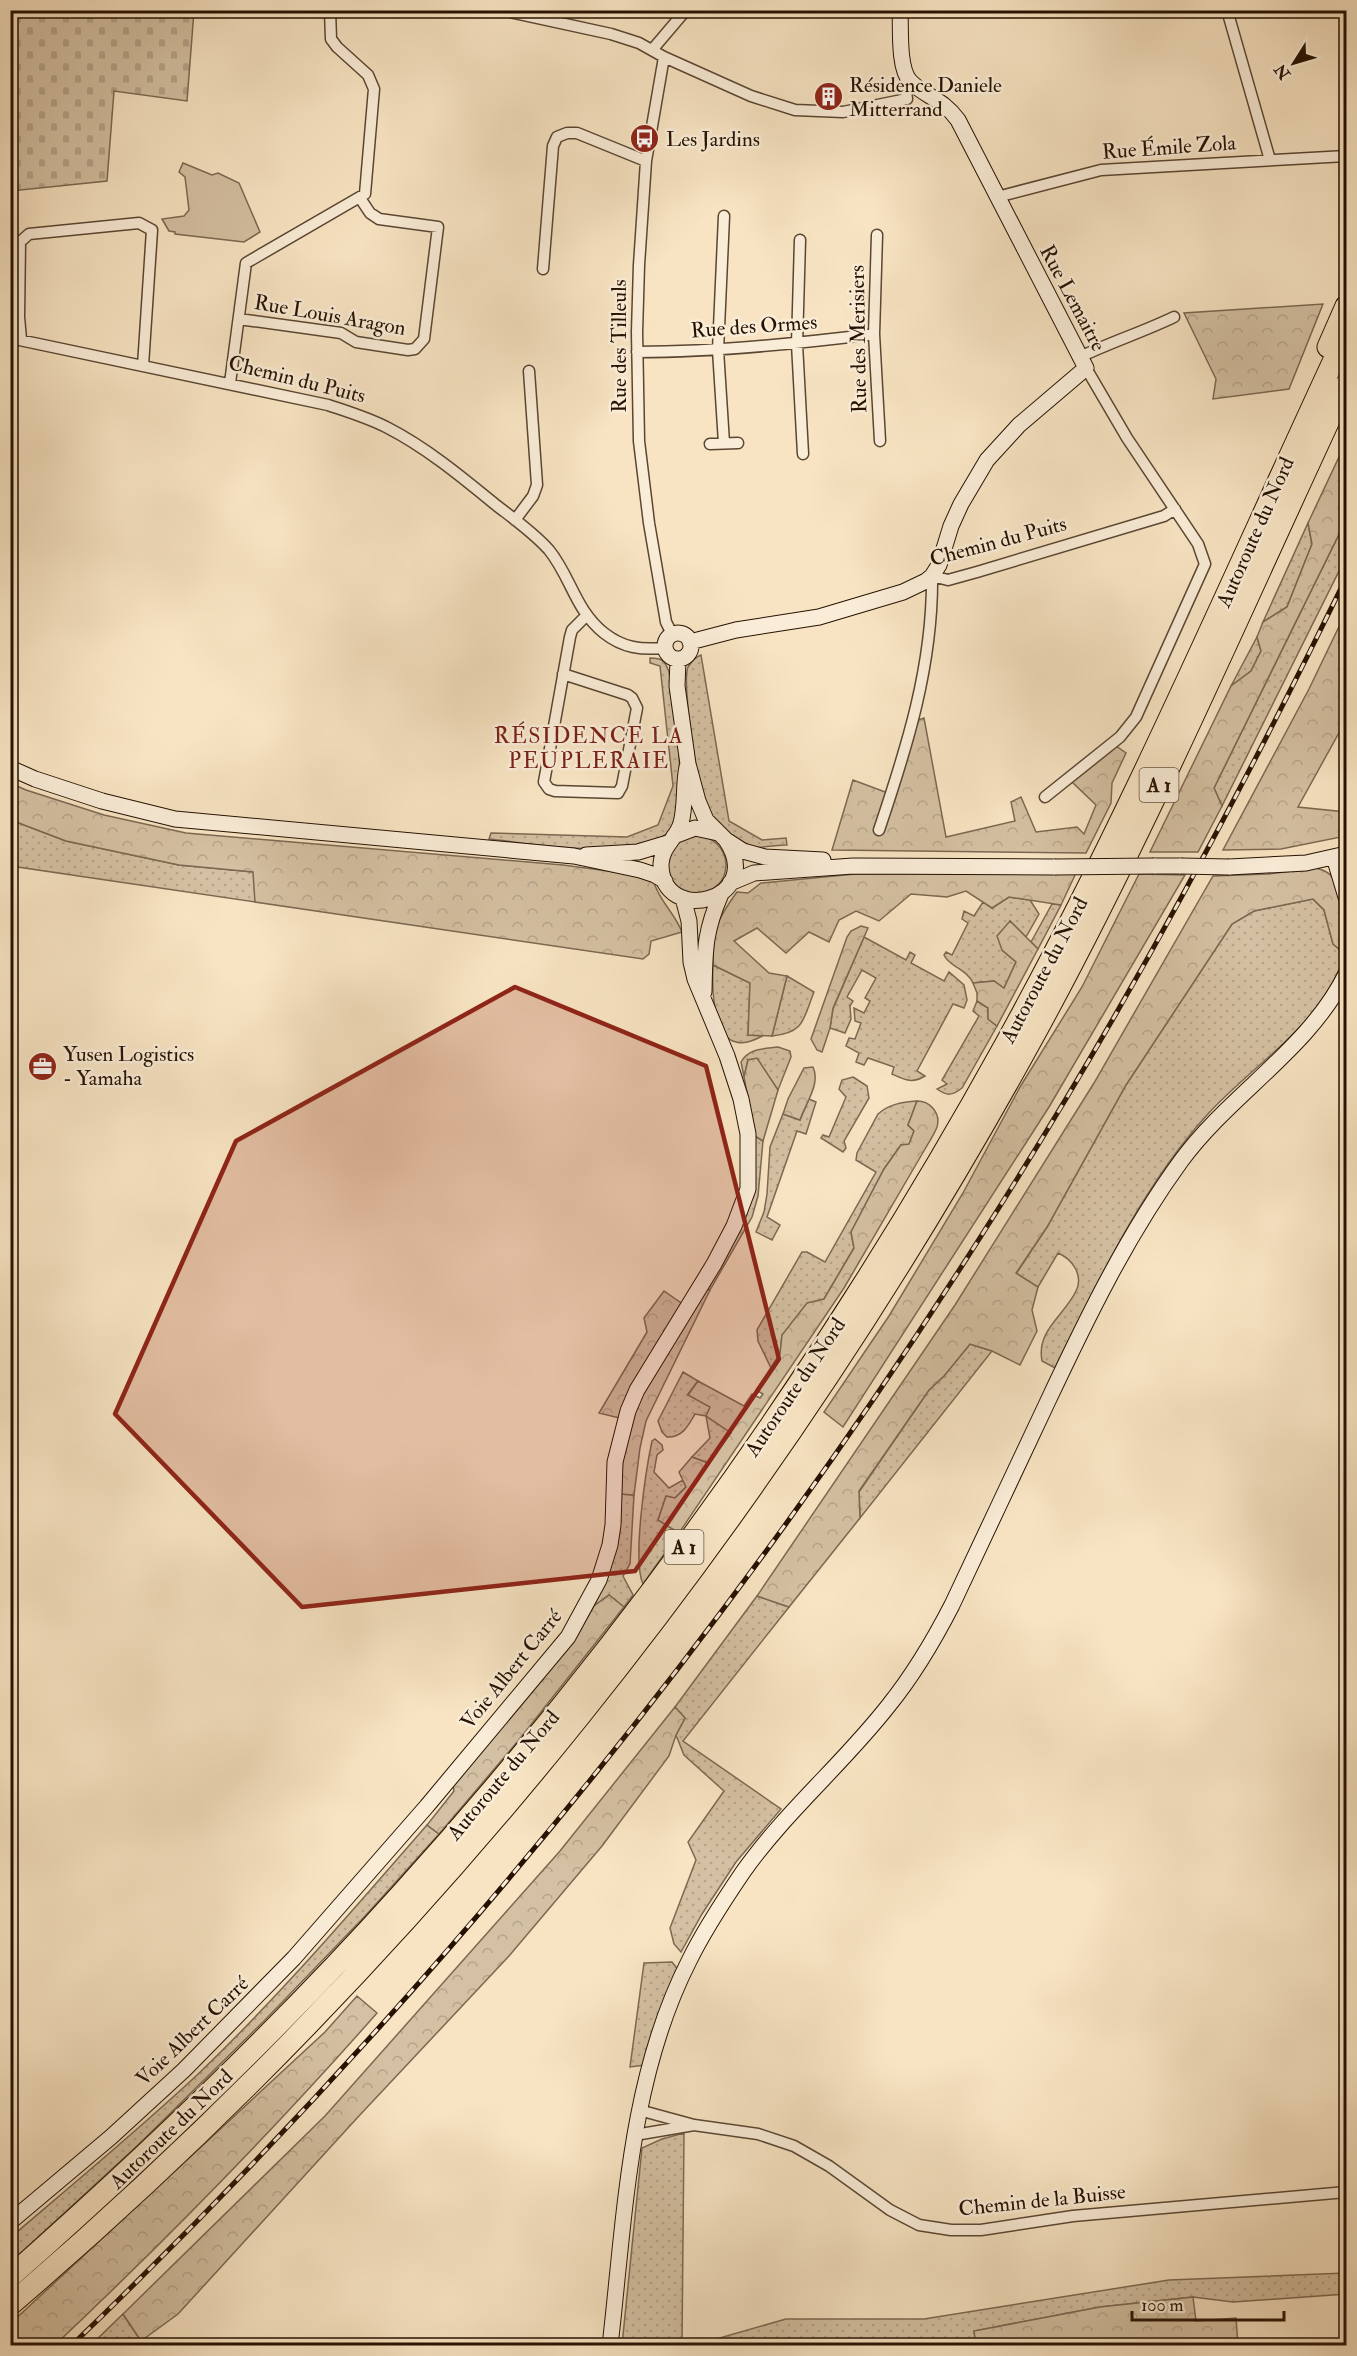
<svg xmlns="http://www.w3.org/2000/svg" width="1357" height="2356" viewBox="0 0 1357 2356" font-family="'IM FELL Double Pica',serif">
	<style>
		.grass { fill: url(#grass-dots); stroke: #7c6852; stroke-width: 1.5 }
		.forest { fill: url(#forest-crowns); stroke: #7c6852; stroke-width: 1.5 }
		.cemetery { fill: url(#cemetery-stones); stroke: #7c6852; stroke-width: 1.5 }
		.park { fill: #d4c0a2; stroke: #7c6852; stroke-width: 1.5 }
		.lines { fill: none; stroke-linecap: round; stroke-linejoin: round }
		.street-casing { stroke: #5a4632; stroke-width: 13 }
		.secondary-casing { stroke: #251101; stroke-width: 17 }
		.highway-casing { stroke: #251101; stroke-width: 23 }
		.street { stroke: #faedd8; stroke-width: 10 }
		.secondary { stroke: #faedd8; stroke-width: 15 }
		.highway { stroke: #f8e4c3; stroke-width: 21 }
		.rail-casing { stroke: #251101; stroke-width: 5 }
		.rail { stroke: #faedd8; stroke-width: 3; stroke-dasharray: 9; stroke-linecap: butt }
		.secondary-bridge-casing { stroke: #251101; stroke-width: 17; stroke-linecap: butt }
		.secondary-bridge { stroke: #faedd8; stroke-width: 15 }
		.marked { fill: #8f2418; fill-opacity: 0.2; stroke: #8f2418; stroke-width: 4.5; stroke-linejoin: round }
		.labels { text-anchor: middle; stroke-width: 5; stroke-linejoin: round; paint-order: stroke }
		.shield { fill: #faedd8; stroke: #655342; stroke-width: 1.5 }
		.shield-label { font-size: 20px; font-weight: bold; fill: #251101 }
		.poi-label { font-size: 21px; fill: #251101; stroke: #faedd8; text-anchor: start }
		.street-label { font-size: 21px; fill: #251101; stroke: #faedd8 }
		.neighbourhood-label { font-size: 22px; letter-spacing: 1.5px; fill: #7a1f14; stroke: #faedd8 }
	</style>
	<defs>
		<pattern id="grass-dots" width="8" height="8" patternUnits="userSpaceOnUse" patternTransform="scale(1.5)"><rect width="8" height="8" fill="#d4c0a2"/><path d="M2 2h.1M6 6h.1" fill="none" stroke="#b6a48a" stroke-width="1.8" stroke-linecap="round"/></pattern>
		<pattern id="forest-crowns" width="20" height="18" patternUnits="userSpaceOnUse" patternTransform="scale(1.5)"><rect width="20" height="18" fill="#d4c0a2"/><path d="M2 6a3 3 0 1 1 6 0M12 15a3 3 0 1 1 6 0" fill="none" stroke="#b6a48a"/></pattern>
		<pattern id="cemetery-stones" width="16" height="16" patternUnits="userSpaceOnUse" patternTransform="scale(1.5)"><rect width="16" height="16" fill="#d4c0a2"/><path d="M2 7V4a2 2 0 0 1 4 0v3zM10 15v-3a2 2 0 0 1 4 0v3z" fill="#b6a48a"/></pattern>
	</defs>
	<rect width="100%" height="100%" fill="#f8e4c3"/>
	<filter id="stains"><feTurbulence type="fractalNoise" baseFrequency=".00333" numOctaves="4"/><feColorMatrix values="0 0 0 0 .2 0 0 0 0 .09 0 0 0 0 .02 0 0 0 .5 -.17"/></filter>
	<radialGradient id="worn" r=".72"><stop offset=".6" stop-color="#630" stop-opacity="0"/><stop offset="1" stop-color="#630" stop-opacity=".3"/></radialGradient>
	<path class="grass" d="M1346,520v37l-124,249 -8,-18z
		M1308,523l4,21 -25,63 -24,15z
		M1257,637l4,14 -10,20 -20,15z
		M701,655l28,166 33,19 24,-2 1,7c-9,0 -25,3 -32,2 -15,-3 -35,-19 -45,-31 -11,-11 -29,-135 -22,-149 3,-5 8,-10 13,-12z
		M650,658c13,0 15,3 19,14 6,43 13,84 10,128 0,6 1,17 -2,22 -25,45 -145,21 -188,17l2,-6 136,4 31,-12 15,-39 -13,-120 -10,-3z
		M11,820l55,21 113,24 75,7 1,30 -244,-36z
		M668 865a29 29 0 1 1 58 0a29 29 0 1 1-58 0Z
		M1009,897l21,3 9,14 -13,23 -16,-16 -8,29 14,12 -12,26 -10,-7 -21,2c-7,-15 -24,-16 -29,-28l2,-3 6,3 16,-32 -6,-4 2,-8 10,5 9,-14 9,6z
		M1313,899l11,11 9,34 12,10c-24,73 -89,107 -138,161 -64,70 -110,168 -152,253l-13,-7c-6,-31 23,-46 34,-70 8,-16 -4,-32 -18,-38l-20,34 -22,-13 31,-47 79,-142 106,-161 22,-13z
		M1052,904l9,1 -23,44 -7,-7z
		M864,937l42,23 4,-8 5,3 -4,8 33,18 5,-9 15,13 3,15 -3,8 -11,-4 -36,67 8,5c-13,8 -20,4 -33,-2l2,-7 -26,-9 -4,7 -8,-3 3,-9 -13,-7 3,-8 6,1 6,-16 -6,-2 -1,-13 10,5 6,-12 -5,-3 11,-20 -14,-8 -15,27 6,4 -3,5 1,13 -6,14 -15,-5 3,-19z
		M713,965l37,18 -2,52 15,1c-8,3 -17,9 -27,6 -24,-5 -24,-58 -23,-77z
		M787,976l27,16c-11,27 -9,41 -42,44z
		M977,1001l11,7v11l9,7 -35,62c-10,8 -15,8 -25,1l10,-5 -5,-4 37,-64 -6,-5z
		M778,1047l12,4 1,6 -13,33 -21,-31 -9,1 -4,17 -3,-15c8,-14 22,-13 37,-15z
		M853,1077l14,9 2,12 -25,43 2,7 -3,4 -22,-14 2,-3 6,2 17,-40 -7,-8 3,-9z
		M809,1099l7,3 -10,32 -9,-3 -30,86 13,8 -8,15 -16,-8 8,-20 3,-18 3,-47 13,-33 17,6z
		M917,1101l-9,24 6,6 -5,14h-8l-17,24 -33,63 3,16 -30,51 -42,36 -2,19 -9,14 -13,-27 -1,-11 45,-78h5l18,10 51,-90 -20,-12 1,-7 21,-39c11,-10 25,-12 39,-13z
		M755,1136l8,5 -5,55 -6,21 -42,73 -5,-3 33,-58z
		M970,1344l22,7 -132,167 -1,-26 70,-102 15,-14z
		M683,1372l15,9 -10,13 23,13 -5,9 26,17 -24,30 -16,-6 18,-19 -4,-22 -11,-2c-7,12 -13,24 -28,23l-5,-5 -4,-11z
		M655,1439l7,6 1,5 -6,5 -3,17 15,16 14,-8 3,7 -11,11 -9,-1 -8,23 21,13 -36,51c-11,-24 3,-115 9,-143z
		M620,1494l14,1 -4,69 -7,12 10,19 -9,12 -15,-12 -15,11 8,-17z
		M757,1596l32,11 -106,134 98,68 -45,53 -34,52 -21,38 -7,-8 -4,-16 26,-68 -8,-18 36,-51 -40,-36 -8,-20 9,-17 -10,-11z
		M427,1825l12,9 -73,81 -102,106 -126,124 -127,117v-25c62,-53 125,-105 185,-161 82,-78 156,-165 231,-251z
		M672,1962l7,9 -34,94 -15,2 14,-104z
		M684,2133l-2,212h-60l20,-197 20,-9z
		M1346,2273v21l-113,8 -40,-5 -93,10 -126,24 2,14 -284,1 94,-27h138l245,-39z
		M123,2314l18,27 -5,4 -46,1z"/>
	<path class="forest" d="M1323,304l-34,85 -76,10 3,-20 -32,-66z
		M1346,442v78l-132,268 8,18 -24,46h-48l81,-166 20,-15 10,-20 -4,-14 6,-15 24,-15 25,-63 -4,-21z
		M1346,612v108l-48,87 48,5v24l-65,13 -58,1 86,-161z
		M924,718l22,119 69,-16 -4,-19 10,-5 15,35 41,-5 7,7 12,-29 -24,-23 44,-36 10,7 -14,30 -1,20 -25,50 -254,-3 21,-70 43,16 22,-76z
		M10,783l16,7 78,25 82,18 377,32 75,10 15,5c7,23 20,30 29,52l-31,9 -2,13 -6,5 -388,-57 -2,-30 -74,-7 -113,-24 -55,-21z
		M1316,868c7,2 13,4 17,10 12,19 16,55 12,76l-12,-10 -9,-34 -11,-11 -59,12 -22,13 -106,161 -79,142 -31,46 22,14 -6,23 5,21 -17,34 -28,-14 -22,-7 -26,32 -15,14 -70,101 1,27 -71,89 -32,-11 198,-291 139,-222 119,-207 55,-2z
		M1076,873l-15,32 -52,-8 -17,11 -26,-17 -19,6 -36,-3 -32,27 -23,-10 -17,9 -10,22 -20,-10 -23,21 -29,-25 -23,13 35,32 18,3 -15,60 -24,-1 2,-52 -37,-18c0,-36 3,-44 24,-73l11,1 13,-10 94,-9z
		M1139,874l46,1 -136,232 -206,320 -19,-15 65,-96 74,-123 57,-106 62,-100z
		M1010,921l28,28 -41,77 -9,-7v-11l-11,-7v-8l-4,-10 21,-2 10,7 12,-26 -14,-12 -5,-14z
		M861,926l7,2 -35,80 -3,20 -8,24 -5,-2 -6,-11 36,-102 4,-6z
		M757,1058l21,32 -15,51 -8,-5 -11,-59 4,-17z
		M813,1067c8,17 -8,37 -13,53l-17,-6 5,-15 16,-31z
		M917,1101c13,0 24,12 20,26 -3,8 -8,15 -12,22l-81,139 -165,245 -21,-13 8,-24 9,2 11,-11 -7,-15 13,-15 16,6 23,-30 -25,-17 4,-9 -22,-12 10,-14 46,25 8,-12 8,4 3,-4 -7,-4 24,-36 2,-19 25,-32 17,-4 30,-51 -3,-16 33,-63 17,-24 8,-1 5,-13 -6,-6z
		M705,1287l5,3 -64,131 -6,27 -6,47 -14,-1 3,-36 9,-37 -33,-8 48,-81 -3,-14 20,-27 26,18z
		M609,1595l15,12 -106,134 -79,93 -12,-9 27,-34 -2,-10 125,-145 17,-30z
		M675,1707l10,11 -9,17 -7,21 -67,90 -93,110 -151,161 -180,197 -37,27 -18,-27 202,-198 235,-265z
		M357,1996l20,17c-102,116 -210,226 -322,332h-44v-22l314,-291z
		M1193,2297l3,24 40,-3 2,27h-262l-2,-14 126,-24z"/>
	<path class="cemetery" d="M10,11h184l-7,90 -73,-10 -7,90 -96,10z"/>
	<path class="park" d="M183,163l29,12 6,-2 21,10 21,49 -16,10 -69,-8v-2l-6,-1 -7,-12 22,-3 5,-6 -4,-33 -6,-5z"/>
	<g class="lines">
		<defs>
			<path id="street" d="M501,10l110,24 28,9 25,14 87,39 44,14 48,2 64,-13 -2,-14 2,-7
				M1227,10l43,150
				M652,50l34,-40
				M664,57l-18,104 -7,104 -2,67 2,109 10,82 17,99 6,12
				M997,197l104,-27 245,-14
				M724,216l-6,134 6,93
				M877,235l-3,99 6,107
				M800,240l-3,104 6,110
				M543,269l10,-123 4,-9 10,-4h10l69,28
				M239,319l102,14 15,9 52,8 7,-1 9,-10 14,-112 -59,-8 -9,-6 -10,-15
				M10,338l318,67c21,7 41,13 60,23 39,20 75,50 108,77 18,14 38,28 53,45 22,27 26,60 55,83 19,15 37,17 60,15
				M21,339l-2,-22 1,-75 9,-8 110,-11 13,7 -9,136
				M637,352c79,0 158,-8 237,-18
				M1080,357c31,-15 63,-25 94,-40
				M230,383l16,-120 119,-69 9,-105 -6,-14 -31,-28 -6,-8 -1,-29
				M710,444l28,-1
				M515,520l18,-24 4,-11 -8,-114
				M563,674l65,21 4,3 5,10 -15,78 -4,7 -63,-2 -6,-2 -5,-7 26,-145 2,-7 14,-14
				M1045,797l75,-60 16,-20 69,-153 -7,-20 -71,-106 -41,-70
				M879,830c28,-83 54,-165 53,-254l16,4 29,-8 187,-56 11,-7
				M639,2110l55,15 64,9 36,12 35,20 61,44 29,15 32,5h30l92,-14 273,-24
				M635,2135l59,-10"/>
			<path id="secondary" d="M665 646a13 13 0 1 1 26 0a13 13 0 1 1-26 0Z
				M690,642l46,-12 83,-13 84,-25 23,-11 6,-5 7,-11 12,-39 10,-22 26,-44 32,-35 67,-57 -128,-248c-16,-22 -33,-23 -48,-39 -12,-13 -9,-53 -10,-71
				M678,660l-1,26 11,78 10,37 8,19 20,20 17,11 22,6 58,3
				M687,767c-4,18 -1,38 -6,56 -4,15 -19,23 -20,41 0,63 106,37 65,-24
				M10,768l25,11 67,22 73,18 399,37 66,14 15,5 10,6
				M674,836l21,-8 23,5
				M586,855l52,-3 30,-9
				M1334,857l12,40
				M1154,866h27
				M1229,867l77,-4 40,-9
				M730,883l24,-10 99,-7 202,1
				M704,992c1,-41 0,-59 17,-98
				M10,2222l101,-85 73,-67 110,-112 133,-152 141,-169 31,-57 11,-35 3,-20 2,-63 13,-51 9,-21 77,-126 20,-38 14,-37v-55l-7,-35 -14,-43 -32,-77 -4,-17 -2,-41 -6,-23
				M610,2346c15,-130 19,-267 79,-385 15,-31 35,-61 54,-89 43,-61 101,-109 146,-167 25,-31 45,-65 63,-100 32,-67 63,-135 95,-202 39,-83 80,-168 134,-242 49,-67 128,-112 165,-187"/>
			<path id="highway" d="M1328,347l18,-41
				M10,2277c138,-122 270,-248 393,-385 233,-258 434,-543 602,-847 127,-230 230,-473 341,-711
				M10,2305c416,-356 760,-789 1023,-1268 116,-212 211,-435 313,-653"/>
		</defs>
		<use href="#street" class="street-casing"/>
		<use href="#secondary" class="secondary-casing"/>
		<use href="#highway" class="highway-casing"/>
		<use href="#street" class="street"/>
		<use href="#secondary" class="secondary"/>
		<use href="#highway" class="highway"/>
		<defs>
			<path id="rail" d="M71,2346c352,-339 664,-719 924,-1132 130,-205 245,-418 351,-636"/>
		</defs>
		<use href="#rail" class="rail-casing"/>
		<use href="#rail" class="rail"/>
		<defs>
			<path id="secondary-bridge" d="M1181,866l48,1
				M1055,867l99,-1"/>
		</defs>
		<use href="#secondary-bridge" class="secondary-bridge-casing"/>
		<use href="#secondary-bridge" class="secondary-bridge"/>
	</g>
	<path class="marked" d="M515,987l191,79 73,293 -144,212 -333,36 -187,-193 121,-273z"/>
	<defs>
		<symbol id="building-disc" viewBox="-11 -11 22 22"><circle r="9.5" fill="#8f2418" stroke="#faedd8"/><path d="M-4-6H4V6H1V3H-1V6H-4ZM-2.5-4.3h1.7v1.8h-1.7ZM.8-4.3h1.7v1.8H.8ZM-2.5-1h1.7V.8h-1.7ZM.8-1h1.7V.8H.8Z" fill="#fff"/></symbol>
		<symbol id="bus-disc" viewBox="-11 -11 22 22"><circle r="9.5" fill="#8f2418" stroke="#faedd8"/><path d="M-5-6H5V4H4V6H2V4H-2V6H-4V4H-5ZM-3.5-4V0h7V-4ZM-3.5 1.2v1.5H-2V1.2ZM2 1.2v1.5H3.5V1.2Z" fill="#fff"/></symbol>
		<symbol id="office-disc" viewBox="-11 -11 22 22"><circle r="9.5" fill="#8f2418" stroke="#faedd8"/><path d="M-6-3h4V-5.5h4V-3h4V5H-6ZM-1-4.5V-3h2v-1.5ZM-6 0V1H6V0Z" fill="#fff"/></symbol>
	</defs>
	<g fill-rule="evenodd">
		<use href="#building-disc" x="812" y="80" width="33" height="33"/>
		<use href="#bus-disc" x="628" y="122" width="33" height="33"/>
		<use href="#office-disc" x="26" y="1050" width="33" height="33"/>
	</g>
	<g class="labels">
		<g class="shield">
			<rect x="1139.5" y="768" width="39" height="34" rx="4.5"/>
			<rect x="664.5" y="1530" width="39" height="34" rx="4.5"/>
		</g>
		<g class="shield-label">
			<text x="1159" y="792">A 1</text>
			<text x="684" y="1554">A 1</text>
		</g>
		<g class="poi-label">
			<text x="849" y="92">Résidence Daniele<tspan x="849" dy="24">Mitterrand</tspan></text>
			<text x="666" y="146">Les Jardins</text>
			<text x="63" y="1061">Yusen Logistics<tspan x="63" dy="24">- Yamaha</tspan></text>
		</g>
		<g class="street-label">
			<text transform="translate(1169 147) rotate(-4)" y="7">Rue Émile Zola</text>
			<text transform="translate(1073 298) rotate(62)" y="7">Rue Lemaitre</text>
			<text transform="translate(330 315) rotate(10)" y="7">Rue Louis Aragon</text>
			<text transform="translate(754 326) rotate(-4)" y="7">Rue des Ormes</text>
			<text transform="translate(858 339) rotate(-91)" y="7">Rue des Merisiers</text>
			<text transform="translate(619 346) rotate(-90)" y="7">Rue des Tilleuls</text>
			<text transform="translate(297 379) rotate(14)" y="7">Chemin du Puits</text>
			<text transform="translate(1255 532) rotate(-66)" y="7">Autoroute du Nord</text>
			<text transform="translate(998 541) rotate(-15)" y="7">Chemin du Puits</text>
			<text transform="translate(1044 970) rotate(-62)" y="7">Autoroute du Nord</text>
			<text transform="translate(795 1387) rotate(-56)" y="7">Autoroute du Nord</text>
			<text transform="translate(511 1669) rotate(-51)" y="7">Voie Albert Carré</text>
			<text transform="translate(503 1775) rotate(-50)" y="7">Autoroute du Nord</text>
			<text transform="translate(192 2031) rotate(-44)" y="7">Voie Albert Carré</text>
			<text transform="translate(171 2129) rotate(-44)" y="7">Autoroute du Nord</text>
			<text transform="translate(1042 2200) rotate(-6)" y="7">Chemin de la Buisse</text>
		</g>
		<g class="neighbourhood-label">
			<text x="589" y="743">RÉSIDENCE LA<tspan x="589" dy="25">PEUPLERAIE</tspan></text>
		</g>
	</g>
	<rect width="1357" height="2356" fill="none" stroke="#f8e4c3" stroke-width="36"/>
	<rect x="12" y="12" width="1333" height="2332" fill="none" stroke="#251101" stroke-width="3"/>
	<rect x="18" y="18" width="1321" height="2320" fill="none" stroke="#251101" stroke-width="1.5"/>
	<g transform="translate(1294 63) rotate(233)" stroke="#faedd8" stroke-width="4.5" paint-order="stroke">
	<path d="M0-4.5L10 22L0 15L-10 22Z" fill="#251101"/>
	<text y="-9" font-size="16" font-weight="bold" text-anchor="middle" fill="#251101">N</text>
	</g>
	<path d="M1132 2311v9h152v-9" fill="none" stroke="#251101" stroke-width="3"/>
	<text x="1141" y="2311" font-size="18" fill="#251101" stroke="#faedd8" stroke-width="4.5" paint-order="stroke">100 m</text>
	<rect width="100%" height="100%" filter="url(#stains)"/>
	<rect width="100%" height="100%" fill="url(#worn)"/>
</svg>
